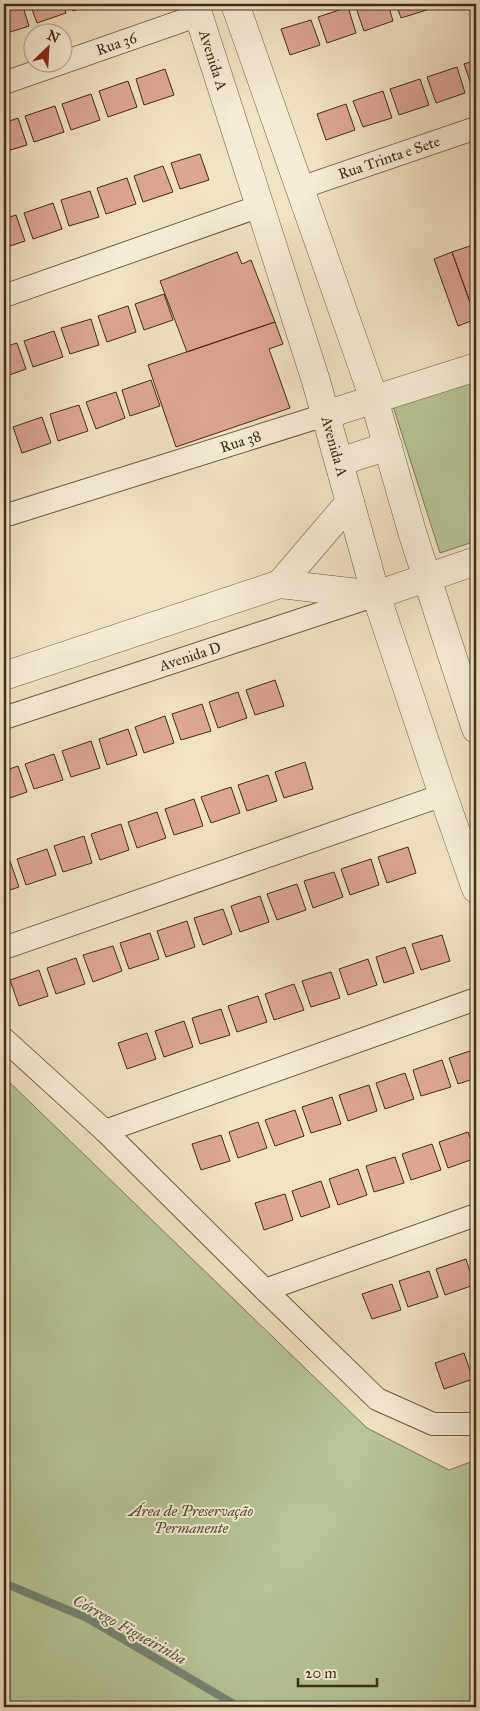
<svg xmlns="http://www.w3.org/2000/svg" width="480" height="1711" viewBox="0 0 480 1711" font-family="'IM FELL Great Primer',serif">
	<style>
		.green { fill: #b6c496; stroke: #7a7a58 }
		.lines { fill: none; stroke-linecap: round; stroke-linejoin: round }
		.stream { stroke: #768575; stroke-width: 8 }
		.building { fill: #dea595; stroke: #3f2f1a }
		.minor-casing { stroke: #6c5c44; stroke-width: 24 }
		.tertiary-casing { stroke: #6c5c44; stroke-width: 29 }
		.minor { stroke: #f6ecd7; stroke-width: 22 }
		.tertiary { stroke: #f6ecd7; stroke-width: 28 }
		.labels { text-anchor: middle; stroke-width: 4; stroke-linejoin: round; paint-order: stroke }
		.street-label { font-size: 15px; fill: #3f2f1a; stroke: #f6ecd7 }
		.park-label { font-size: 15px; font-style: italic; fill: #574d33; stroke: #f6ecd7 }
		.water-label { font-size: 16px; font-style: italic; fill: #565340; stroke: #f6ecd7 }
	</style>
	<rect width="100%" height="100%" fill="#f1e2c2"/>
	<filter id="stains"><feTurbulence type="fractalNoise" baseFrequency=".004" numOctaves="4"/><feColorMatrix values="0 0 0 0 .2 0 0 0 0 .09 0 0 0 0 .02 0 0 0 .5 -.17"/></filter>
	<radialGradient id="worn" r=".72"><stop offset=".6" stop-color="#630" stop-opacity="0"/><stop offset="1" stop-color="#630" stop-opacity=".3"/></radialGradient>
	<path class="green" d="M476,376v165l-36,12 -48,-150z
		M4,1077l363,351 82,42 27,-10v247h-472z"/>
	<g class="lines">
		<path class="stream" d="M4,1583l83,35 152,89"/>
	</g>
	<path class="building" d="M7,4h15l7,22 -25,8v-29z
		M30,4h33l3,9 -29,10z
		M71,4h23l-21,7z
		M358,4h30l5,17 -29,10 -9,-26z
		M396,4h32l2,5 -29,9z
		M348,7l8,26 -29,10 -9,-26z
		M311,20l9,25 -30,10 -9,-26z
		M476,60v29l-3,1 -9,-26z
		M457,67l8,26 -29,10 -9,-26z
		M165,69l9,26 -30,10 -8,-26z
		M420,79l9,26 -30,10 -9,-26z
		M128,81l9,26 -29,10 -9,-26z
		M383,91l9,27 -29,9 -10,-26z
		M91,94l9,26 -29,10 -9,-26z
		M346,104l9,26 -29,10 -9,-26z
		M55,106l9,26 -30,10 -9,-26z
		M18,118l9,27 -23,7v-29z
		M200,154l9,26 -29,9 -9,-26z
		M163,166l10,26 -30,10 -9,-26z
		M127,178l9,26 -30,10 -9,-26z
		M90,191l9,26 -30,9 -8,-26z
		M53,203l9,26 -29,10 -9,-26z
		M16,215l9,26 -21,7v-29z
		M470,246l6,19v54l-24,-67z
		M237,252l5,12 9,-4 24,62 -88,30 -27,-71z
		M452,252l24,67 -18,7 -24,-67z
		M164,294l9,26 -29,10 -9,-26z
		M128,306l8,26 -29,10 -9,-26z
		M91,319l8,26 -29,9 -9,-26z
		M275,322l8,22 -14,5 21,59 -114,39 -28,-82z
		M54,331l9,26 -30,10 -9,-26z
		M17,343l9,26 -22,8v-30z
		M151,380l9,26 -30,10 -8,-26z
		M116,392l9,26 -29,11 -10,-27z
		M79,405l9,26 -30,10 -8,-27z
		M42,417l9,26 -29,10 -9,-26z
		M275,680l9,26 -29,9 -9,-25z
		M238,692l9,26 -29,10 -9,-26z
		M202,704l9,27 -30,9 -9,-26z
		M165,716l9,27 -30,10 -9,-26z
		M128,729l9,26 -30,10 -8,-26z
		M91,741l9,27 -29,9 -9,-26z
		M54,754l9,26 -29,9 -9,-25z
		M305,762l8,27 -29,9 -9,-26z
		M18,766l9,26 -23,8v-29z
		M268,775l9,26 -30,10 -9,-26z
		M231,787l9,26 -29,10 -10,-26z
		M194,799l9,27 -29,9 -9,-26z
		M157,812l9,26 -29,10 -9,-26z
		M121,824l8,26 -29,10 -9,-26z
		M84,836l8,27 -29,9 -9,-26z
		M408,847l8,26 -29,10 -9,-26z
		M47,849l9,26 -30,10 -9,-26z
		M371,859l8,26 -29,10 -9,-26z
		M10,861l9,26 -15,5v-29z
		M334,872l9,25 -30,11 -9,-27z
		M297,884l9,26 -29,10 -10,-26z
		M260,896l9,26 -29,10 -9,-26z
		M223,909l9,25 -29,11 -9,-27z
		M187,921l8,26 -29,10 -9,-26z
		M150,933l9,26 -30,10 -9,-26z
		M442,935l8,26 -29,9 -9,-26z
		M113,946l9,25 -29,11 -10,-27z
		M405,947l9,26 -30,10 -8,-26z
		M76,958l9,26 -29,10 -9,-26z
		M368,959l9,26 -29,10 -9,-26z
		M39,970l9,26 -29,10 -9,-26z
		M331,972l9,26 -29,9 -9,-26z
		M294,984l10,26 -30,10 -9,-26z
		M258,996l9,26 -30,10 -9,-26z
		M221,1009l9,26 -30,9 -8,-26z
		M184,1021l9,26 -29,10 -9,-26z
		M147,1033l9,26 -29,10 -9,-26z
		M476,1049v29l-18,6 -9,-26z
		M442,1060l9,27 -30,9 -8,-26z
		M405,1073l9,26 -29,10 -9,-26z
		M369,1085l8,26 -29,10 -9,-26z
		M332,1097l9,27 -30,9 -9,-26z
		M295,1110l9,26 -29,10 -10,-26z
		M258,1122l9,26 -29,10 -9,-26z
		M468,1132l8,22v4l-28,10 -9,-26z
		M221,1135l9,26 -29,9 -9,-26z
		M432,1144l9,26 -30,10 -9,-26z
		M395,1157l9,26 -30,9 -8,-26z
		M358,1169l9,26 -29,10 -9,-26z
		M321,1181l9,26 -29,10 -9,-26z
		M285,1194l8,26 -29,10 -9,-27z
		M466,1259l8,26 -29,10 -9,-26z
		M429,1271l9,26 -30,10 -9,-26z
		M392,1284l9,26 -29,9 -10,-25z
		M464,1353l9,26 -29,10 -9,-26z"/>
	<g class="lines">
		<defs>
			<g id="minor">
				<path id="s1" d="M4,83l195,-68"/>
				<path id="s2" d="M300,188l176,-60"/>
				<path d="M4,296l256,-90"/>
				<path id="s3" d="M4,516l321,-101"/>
				<path id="s4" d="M4,718l369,-122"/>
				<path d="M4,948l439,-153"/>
				<path d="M4,1039l101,92 160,159 112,109 56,25h43"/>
				<path d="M105,1131l371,-132"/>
				<path d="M265,1290l211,-75"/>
			</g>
			<g id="tertiary">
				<path id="s5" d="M195,4l121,377 60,214 67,200 33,94"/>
				<path d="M235,4l139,395 39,136 63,194"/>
				<path d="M325,415l151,-48"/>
				<path d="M339,462l49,-16"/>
				<path d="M280,584l70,-82"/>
				<path d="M4,676l276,-92 96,11 100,-34"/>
			</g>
		</defs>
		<use href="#minor" class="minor-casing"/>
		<use href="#tertiary" class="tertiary-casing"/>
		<use href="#minor" class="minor"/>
		<use href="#tertiary" class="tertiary"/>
	</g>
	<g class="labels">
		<g class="street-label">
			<text dy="5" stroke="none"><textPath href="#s1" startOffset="119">Rua 36</textPath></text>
			<text dy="5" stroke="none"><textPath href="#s5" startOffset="59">Avenida A</textPath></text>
			<text dy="5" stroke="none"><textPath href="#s2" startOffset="94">Rua Trinta e Sete</textPath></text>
			<text dy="5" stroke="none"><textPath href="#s3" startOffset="248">Rua 38</textPath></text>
			<text dy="5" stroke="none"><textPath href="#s5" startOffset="464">Avenida A</textPath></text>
			<text dy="5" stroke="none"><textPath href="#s4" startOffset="196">Avenida D</textPath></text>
		</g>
		<g class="park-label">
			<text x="191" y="1516">Área de Preservação<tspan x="191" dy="17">Permanente</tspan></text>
		</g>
		<g class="water-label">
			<text transform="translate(130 1629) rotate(29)" y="6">Córrego Figueirinha</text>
		</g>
	</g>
	<rect width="480" height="1711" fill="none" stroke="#f1e2c2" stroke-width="20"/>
	<rect x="5" y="5" width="470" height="1701" fill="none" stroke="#3f2f1a" stroke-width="2.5"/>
	<rect x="10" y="10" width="460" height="1691" fill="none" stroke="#3f2f1a"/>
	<g transform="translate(48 48) rotate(25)"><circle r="24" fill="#f6ecd7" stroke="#ada08b"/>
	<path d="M0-4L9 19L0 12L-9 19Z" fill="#8f2418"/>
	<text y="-8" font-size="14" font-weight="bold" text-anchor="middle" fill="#3f2f1a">N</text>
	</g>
	<path d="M298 1678v8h79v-8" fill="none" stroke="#3f2f1a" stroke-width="2.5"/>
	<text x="305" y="1678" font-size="15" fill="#3f2f1a" stroke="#f6ecd7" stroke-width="4" paint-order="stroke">20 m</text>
	<rect width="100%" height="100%" filter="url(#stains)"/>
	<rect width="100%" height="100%" fill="url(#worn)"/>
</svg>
